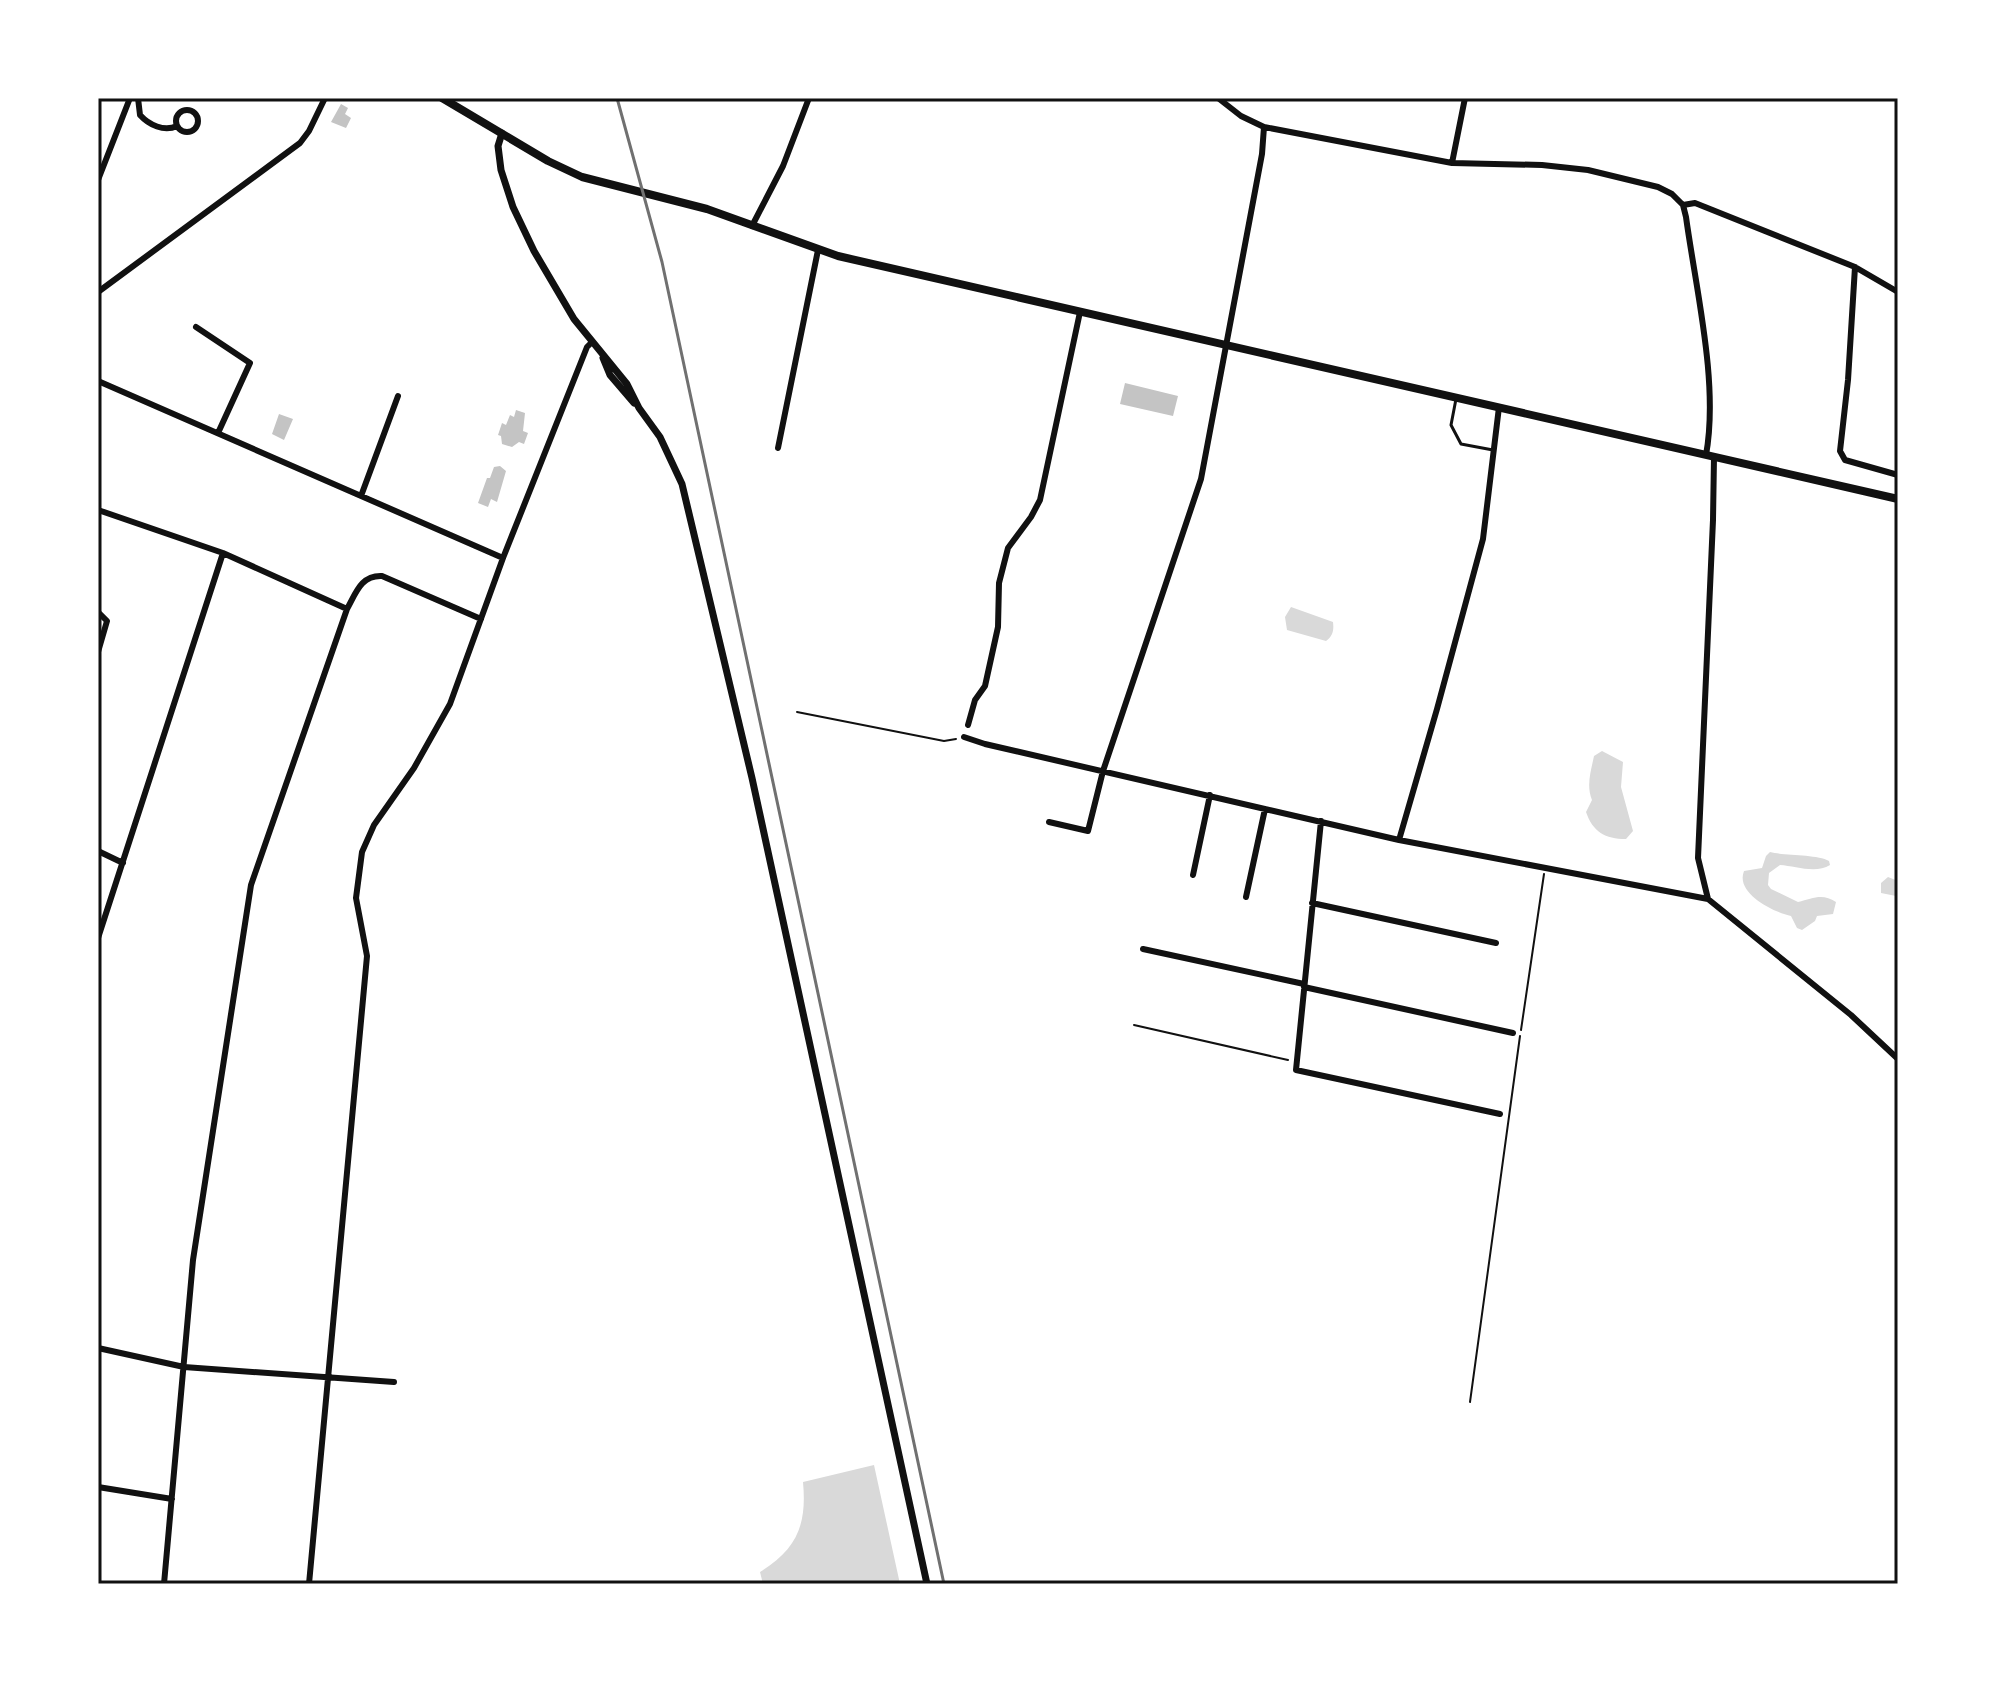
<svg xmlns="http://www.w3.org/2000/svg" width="1996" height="1682" viewBox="0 0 1996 1682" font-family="'Noto Sans',sans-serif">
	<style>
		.water { fill: #d9d9d9 }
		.building { fill: #c4c4c4 }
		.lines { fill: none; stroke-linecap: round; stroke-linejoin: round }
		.path { stroke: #111; stroke-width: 2 }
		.service { stroke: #111; stroke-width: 3 }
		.minor { stroke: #111; stroke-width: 6 }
		.tertiary { stroke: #111; stroke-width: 7 }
		.secondary { stroke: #111; stroke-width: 8 }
		.rail { stroke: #707070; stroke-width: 3 }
		.neatline { fill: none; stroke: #111; stroke-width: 3 }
	</style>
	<rect width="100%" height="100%" fill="#fff"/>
	<path class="water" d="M1291,607l42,15c1,8 0,14 -7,19l-39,-11 -2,-13z
		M1602,751l21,11 -2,25 12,44 -7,8c-21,0 -33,-7 -40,-27l6,-12c-6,-15 -1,-29 2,-44z
		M1770,852c16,4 47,2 59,9l1,4c-14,9 -35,1 -50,0l-11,8 -1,12 3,4 27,13c15,-4 25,-9 38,0l-3,12 -16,2 -2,5 -13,9 -5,-2 -6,-12c-18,-4 -56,-23 -47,-45l18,-3 4,-12z
		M1888,877l10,4 -2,15 -15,-3v-10z
		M874,1465l26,119h-137l-3,-12c37,-23 47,-47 43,-90z"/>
	<path class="building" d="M341,104l7,4 -3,6 6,4 -5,10 -15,-6z
		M1125,383l53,13 -5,20 -53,-12z
		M516,410l9,3 -2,18 5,2 -4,11 -5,-2 -7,5 -10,-3 -1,-8 -3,-1 4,-12 4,2 4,-10 4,2z
		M279,414l14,5 -9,21 -12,-6z
		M500,466l6,5 -9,31 -6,-3 -3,8 -10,-4 9,-25h3l4,-11z"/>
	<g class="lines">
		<path class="path" d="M797,712l147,29 12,-2
			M1134,1025l154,35
			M1521,1030l23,-156
			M1470,1402l50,-366"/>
		<path class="service" d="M1456,399l-5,26 10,19 32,6"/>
		<path class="minor" d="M138,98l2,17c9,10 24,17 37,11
			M176 121a11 11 0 1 1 22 0a11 11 0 1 1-22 0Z
			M1264,127l188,36 90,2 46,5 70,17 14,7 11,11 3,12c10,73 33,167 20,238
			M1452,163l13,-65
			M98,180l32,-82
			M1683,205l12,-2 160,64 43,25
			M752,226l31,-60 26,-68
			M1855,267l-7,113 -8,71 5,9 53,15
			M98,292l202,-149 9,-12 16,-33
			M196,327l54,36 -32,70
			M98,381l405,177
			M778,448l40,-198
			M1714,457l-1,63 -15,338 10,41 143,116 47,44
			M361,496l37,-100
			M98,510l125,43 124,56
			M98,612l9,9 -9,31
			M968,725l7,-25 10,-14 13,-59 1,-44 9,-35 23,-31 9,-17 40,-188
			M964,737l21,7 414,96 309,59
			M1321,821l-25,249 204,44
			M1049,822l39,9 15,-60 98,-292 61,-325 2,-27 -23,-11 -23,-18
			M1399,840l38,-131 46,-170 16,-132
			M98,851l25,12
			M1193,875l17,-80
			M1246,897l19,-88
			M1312,903l184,40
			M98,938l125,-385
			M1143,949l161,35
			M1304,987l209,46
			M98,1348l86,19 210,15
			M98,1487l74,12
			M164,1584l29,-324 58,-375 96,-276c9,-16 14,-34 35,-33l99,43
			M309,1584l58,-628 -11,-58 6,-46 12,-27 40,-57 36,-64 53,-146 84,-211 5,-5"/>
		<path class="tertiary" d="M502,133l-4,13 3,24 12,37 21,44 40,68 53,65 12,24 21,29 22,47 70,294 175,806
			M603,358l7,17 24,28"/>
		<path class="secondary" d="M442,98l106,63 34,16 125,32 131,47 1060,243"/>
		<path class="rail" d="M617,98l45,164 282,1322"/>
	</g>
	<rect width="1996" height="1682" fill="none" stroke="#ffffff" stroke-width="200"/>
	<rect x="100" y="100" width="1796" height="1482" class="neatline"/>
</svg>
